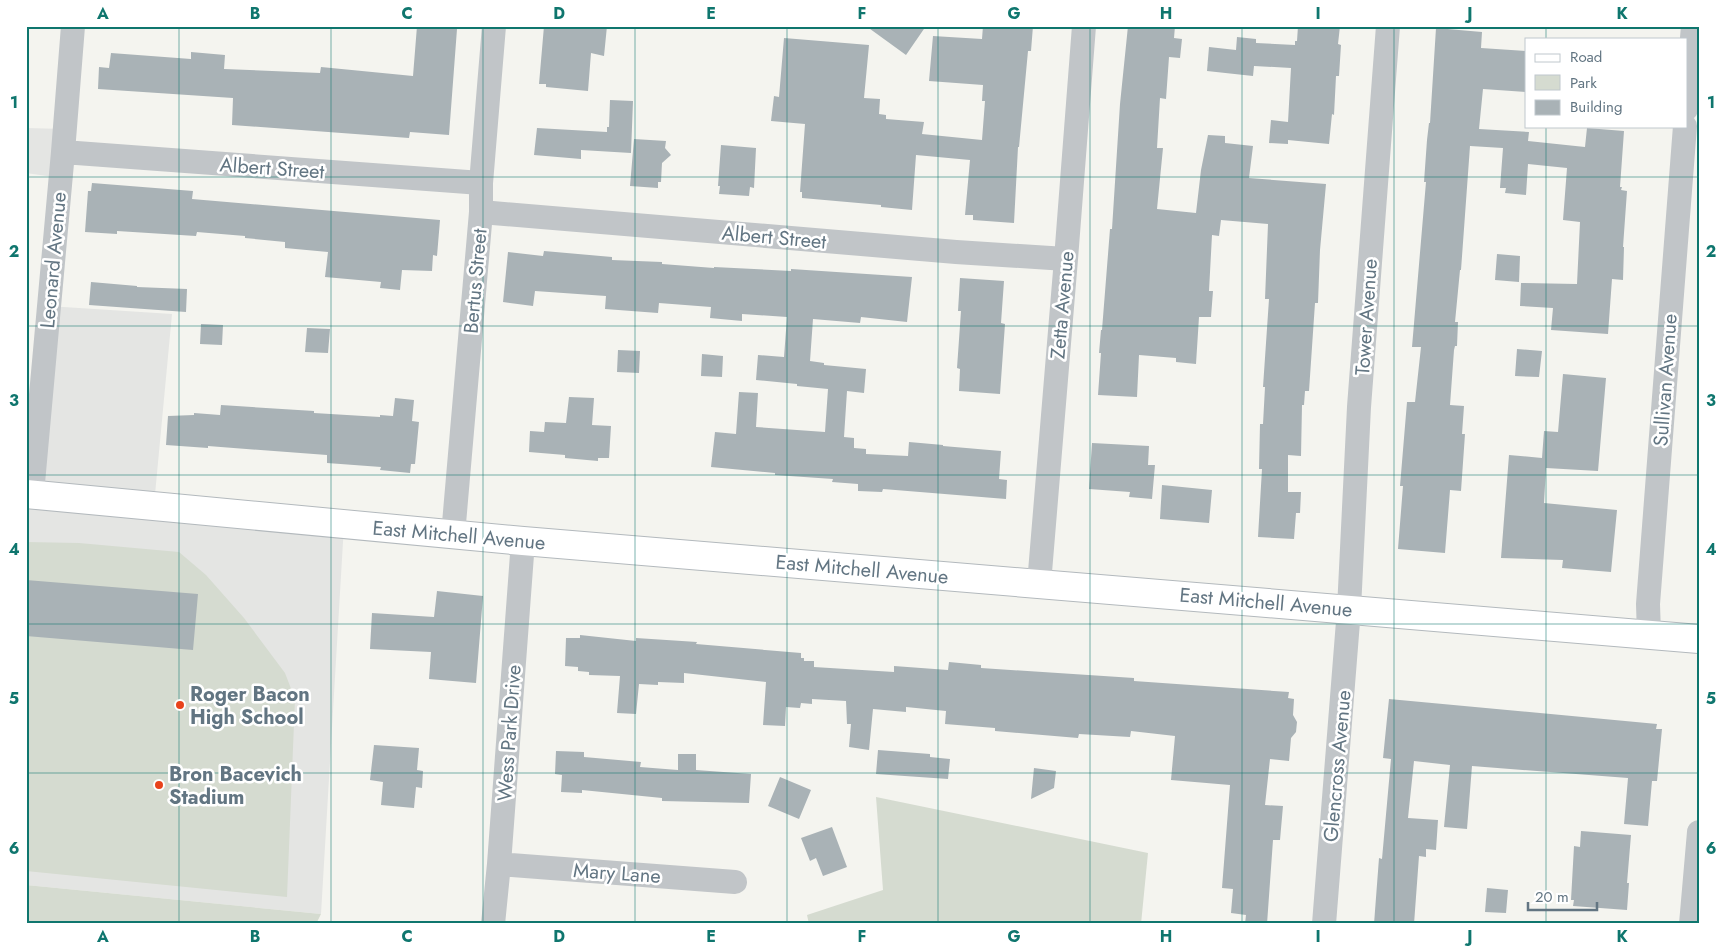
<svg xmlns="http://www.w3.org/2000/svg" width="1725" height="950" viewBox="0 0 1725 950" font-family="Jost,sans-serif">
	<style>
		.built { fill: #e4e5e3 }
		.green { fill: #d5dbd0 }
		.building { fill: #a9b2b6 }
		.lines { fill: none; stroke-linecap: round; stroke-linejoin: round }
		.secondary-casing { stroke: #b3b9bd; stroke-width: 30 }
		.street { stroke: #c1c5c8; stroke-width: 24 }
		.secondary { stroke: #fff; stroke-width: 28 }
		.grid { fill: none; stroke: #0f766e; stroke-width: 1; stroke-opacity: 0.55 }
		.poi-dot { fill: #e8421b; stroke: #fff; stroke-width: 2 }
		.labels { text-anchor: middle; stroke-width: 5; stroke-linejoin: round; paint-order: stroke }
		.street-label { font-size: 20px; fill: #627582; stroke: #fff }
		.poi-label { font-size: 20px; font-weight: bold; fill: #627582; stroke: #fff; text-anchor: start }
		.neatline { fill: none; stroke: #0f766e; stroke-width: 2 }
		.grid-label { font-size: 16px; text-anchor: middle; font-weight: bold; fill: #0f766e }
	</style>
	<rect width="100%" height="100%" fill="#f4f4ef"/>
	<path class="built" d="M26,128l39,1 -4,49 -35,-5z
		M48,306l124,8 -18,191 190,20 -23,389 -295,-29v-391z"/>
	<path class="green" d="M26,542l53,1 100,9 27,23 38,43 41,55 10,26 -8,198 -261,-26z
		M876,797l272,56 -7,71h-332l-2,-9 76,-25z
		M26,885l295,29 -5,10h-290z"/>
	<path class="building" d="M417,26l40,3 -8,106 -39,-3 -1,6 -177,-13 1,-27 -135,-9 1,-22 10,1 2,-15 80,6v-7l34,3 -1,14 96,4 1,-6 92,9z
		M544,26h63l-3,30 -13,-3 -3,38 -42,-4v-3h-7z
		M866,26h60l-20,29z
		M983,26h50l-2,25h-3l-9,96h-1l-4,76 -41,-3v-5h-8l5,-55 -54,-5 -4,55 -31,-3v-2l-79,-7v-6h-2l5,-68 -34,-3 3,-25 5,1 5,-59 85,7 -5,53 16,1 -1,15 7,1v4l38,3 -2,12 60,6 3,-39h-3l1,-16 -54,-4 4,-45 49,3z
		M1128,26h47l-1,12 8,1 -2,19 -11,-1 -3,42 -6,-1 -3,50h6l-6,61 39,4 5,-43 7,-35 17,1v7l28,3 -4,32 77,6 -6,66 -2,53h-3l-6,88h-4l-1,14h-2l-1,51 -13,-1v37h13l-1,21h-4l-2,26 -36,-2 4,-68h-3l1,-45h3l2,-37h-2l6,-88h-4l3,-75 -47,-4 -2,16 -7,-1 -3,56h4l-2,26h-12l-3,47 -20,-2v-4l-37,-3 -2,42 -39,-2 3,-42h-2l2,-23h1l8,-101h2l8,-125z
		M1298,26h42l-2,18 3,1 -2,31h-3l-2,39 -2,-1 -3,30 -41,-4v4l-19,-1 2,-23 17,2 3,-54 -37,-2 -1,10 -46,-5 2,-24 27,3 1,-13 19,2v4l39,2v-4h2z
		M1436,28l46,4 -1,16 45,3v41l-43,-3 -4,40 50,3 -1,9 57,6 2,-19 37,3 -4,56h2l-1,3 6,1 -4,56h1l-1,33 -11,-1 -4,55 -57,-4 2,-22 -33,-2 1,-23 56,1 3,-62 -17,-2 4,-52 -39,-4 -2,31 -21,-2 1,-5h-6l3,-40 -33,-2 -9,124h-1l-5,52h3l-1,24h-2l-1,4 -4,55 14,1 -2,28h3l-4,57 -11,-1 -5,63 -47,-4 5,-63h-3l7,-84h8l6,-55h-9l14,-165h-2l3,-42 2,-17h1z
		M610,100l23,1 -2,52 -50,-3v9l-47,-4 3,-27 70,4v-5h2z
		M634,139l32,2 -1,7 6,7 -9,8 -1,19h-3v6l-28,-2z
		M721,145l35,3 -2,40 -4,-1 -1,9 -30,-2 1,-8h-2z
		M92,183l101,8 -1,8 248,21 -3,36 -4,-1 -1,16 -30,-1 -2,20 -20,-2 1,-6 -56,-5 3,-25 -43,-4v-6l-40,-4v-2l-48,-4 -1,4 -79,-5v3l-32,-2 3,-41h3z
		M544,251l68,6v3l50,2v2l52,4v-1l77,4v-2l121,8 -5,45 -46,-5 -1,6 -47,-4 -3,42 14,2v2l42,4 -2,24 -17,-2 -3,46 10,1v10l12,1v5l42,2 1,-14 34,3v1l58,5 -2,28 8,1 -1,19 -123,-10 -1,3 -24,-1v-7l-26,-2 1,-3 -58,-4v-2l-64,-6 4,-35 21,2 3,-42 19,1 -2,34 69,5 3,-43 -31,-3v-2l-41,-4 2,-25 26,2 3,-40 -45,-3v7l-32,-3 1,-11 -52,-4 -1,10 -53,-4 1,-13 -71,-5 -2,15 -30,-4 5,-50 35,4z
		M1497,254l23,2 -1,26 -24,-2z
		M960,278l44,3 -3,42 4,1 -5,70 -41,-3 1,-22 -3,-1 4,-57h-3z
		M91,282l46,4v1l50,2 -1,23 -97,-7z
		M201,324l22,1 -1,20 -22,-1z
		M307,328l23,1 -2,24 -23,-1z
		M1517,349l25,2 -3,26 -24,-1z
		M618,350l22,1 -1,22 -22,-1z
		M702,354l21,2 -1,21 -21,-1z
		M1563,374l43,4 -8,93 -52,-3 -2,35 73,7 -6,62 -49,-4 1,-8 -62,-2 8,-103 33,3 2,-27 14,1z
		M569,397l25,1 -2,27 19,1 -2,32h-11v3l-33,-3v-3l-36,-3 1,-21 14,1 1,-10 21,1z
		M395,398l19,2 -2,21 7,1 -4,42h-4l-1,9 -30,-3 1,-3 -54,-4v-8l-119,-9v2l-42,-3 2,-29 26,-1v-2l26,2 1,-10 93,6v2l66,4v-2l13,1z
		M1092,443l57,3 -1,19h7l-3,34 -23,-2 1,-5 -41,-3z
		M1162,485l50,5 -3,33 -49,-4z
		M26,580l172,14 -5,56 -167,-14z
		M437,591l46,5 -7,87 -47,-4 2,-27 -61,-3 2,-36 62,4z
		M580,635l56,6v-3l61,4 -1,2 105,9v5h3v3h10v6l80,5v-6l54,4 1,-8 32,3v3l153,10v3l155,11 -1,6 6,1 -1,16 4,7 -1,10 -5,6 -2,23 -19,-2 -5,46 18,1 -3,34h-7l-6,84h-22l1,-9 -15,-2 2,-24 -11,-1 8,-103 -59,-5 4,-44 -44,-5 -1,6 -51,-3 -1,4 -83,-7v-3l-50,-4 1,-13 -40,-4v5l-33,-3 -4,41 -20,-3 2,-23h-4l-1,-23 -34,-2v5l-11,-1 -1,5 -14,-1 -1,19 -22,-1 3,-43 -82,-9v10l-26,-1v3l-19,-1 -3,30 -19,-1 3,-37 -31,-1v-3l-11,-1v-4l-13,-1 1,-28h14z
		M1389,699l268,25 -1,5h6l-5,52h-5l-4,45 -24,-2 4,-46 -156,-12 -5,63 -23,-2 6,-62 -36,-4 -6,57 30,2 -2,30 -10,-1v8l-7,-1 -5,68h-40l5,-66 3,1 9,-100 -8,-1z
		M374,745l45,3 -2,22 6,1 -1,17 -6,-1 -2,21 -33,-3 2,-23 -13,-2z
		M878,750l52,4v3l20,2 -2,20 -72,-5z
		M556,751l28,1v5l57,5 -1,5 38,3v-16h18v16l55,4 -2,29 -87,-2v-3l-80,-8v3l-21,-1 1,-17 -7,-1z
		M1034,768l22,3 -2,17 -23,11z
		M780,777l31,13 -12,29 -31,-13z
		M832,827l15,40 -24,9 -7,-18 -6,3 -9,-23z
		M1581,831l50,4 -4,48h2l-2,27 -54,-4 1,-6h-3l3,-54 6,1z
		M1487,888l21,2 -2,23 -21,-1z"/>
	<g class="lines">
		<defs>
			<path id="secondary" d="M26,494l497,47 1176,98"/>
		</defs>
		<use href="#secondary" class="secondary-casing"/>
		<path class="street" d="M1686,109l7,-83
			M63,152l418,31
			M481,212l475,40 110,7
			M32,494l31,-342 10,-126
			M453,535l28,-323v-29l13,-157
			M1039,584l27,-325 18,-233
			M1649,635l-1,-31 37,-478
			M499,864l236,18
			M493,924l6,-60 24,-323
			M1324,924l25,-315 10,-202 29,-381
			M1691,924l8,-92"/>
		<use href="#secondary" class="secondary"/>
	</g>
	<path class="grid" d="M179,26v898M331,26v898M483,26v898M635,26v898M787,26v898M938,26v898M1090,26v898M1242,26v898M1394,26v898M1546,26v13M1546,126v798M26,177h1673M26,326h1673M26,475h1673M26,624h1673M26,773h1673"/>
	<g class="poi-dot">
		<circle cx="180" cy="705" r="5"/>
		<circle cx="159" cy="785" r="5"/>
	</g>
	<g class="labels">
		<g class="street-label">
			<text transform="translate(272 168) rotate(4)" y="7">Albert Street</text>
			<text transform="translate(774 237) rotate(5)" y="7">Albert Street</text>
			<text transform="translate(53 260) rotate(-85)" y="7">Leonard Avenue</text>
			<text transform="translate(475 281) rotate(-85)" y="7">Bertus Street</text>
			<text transform="translate(1062 305) rotate(-85)" y="7">Zetta Avenue</text>
			<text transform="translate(1366 317) rotate(-86)" y="7">Tower Avenue</text>
			<text transform="translate(1665 380) rotate(-86)" y="7">Sullivan Avenue</text>
			<text transform="translate(459 535) rotate(5)" y="7">East Mitchell Avenue</text>
			<text transform="translate(862 569) rotate(5)" y="7">East Mitchell Avenue</text>
			<text transform="translate(1266 602) rotate(5)" y="7">East Mitchell Avenue</text>
			<text transform="translate(509 733) rotate(-86)" y="7">Wess Park Drive</text>
			<text transform="translate(1337 766) rotate(-85)" y="7">Glencross Avenue</text>
			<text transform="translate(617 873) rotate(4)" y="7">Mary Lane</text>
		</g>
		<g class="poi-label">
			<text x="190" y="701">Roger Bacon<tspan x="190" dy="23">High School</tspan></text>
			<text x="169" y="781">Bron Bacevich<tspan x="169" dy="23">Stadium</tspan></text>
		</g>
	</g>
	<rect width="1725" height="950" fill="none" stroke="#ffffff" stroke-width="55"/>
	<rect x="1525" y="38" width="162" height="90" fill="#ffffff" stroke="#c0c8cd"/>
	<rect x="1535" y="54" width="25" height="8" fill="#ffffff" stroke="#c0c8cd"/>
	<text x="1570" y="62" font-size="15" fill="#627582">Road</text>
	<rect x="1535" y="75" width="25" height="15" fill="#d5dbd0" stroke="#c0c8cd"/>
	<text x="1570" y="88" font-size="15" fill="#627582">Park</text>
	<rect x="1535" y="100" width="25" height="15" fill="#a9b2b6" stroke="#c0c8cd"/>
	<text x="1570" y="112" font-size="15" fill="#627582">Building</text>
	<path d="M1528 902v8h69v-8" fill="none" stroke="#627582" stroke-width="2.5"/>
	<text x="1535" y="902" font-size="15" fill="#627582" stroke="#ffffff" stroke-width="4" paint-order="stroke">20 m</text>
	<rect x="28" y="28" width="1670" height="894" class="neatline"/>
	<g class="grid-label">
		<text x="103" y="19">A</text>
		<text x="255" y="19">B</text>
		<text x="407" y="19">C</text>
		<text x="559" y="19">D</text>
		<text x="711" y="19">E</text>
		<text x="862" y="19">F</text>
		<text x="1014" y="19">G</text>
		<text x="1166" y="19">H</text>
		<text x="1318" y="19">I</text>
		<text x="1470" y="19">J</text>
		<text x="1622" y="19">K</text>
		<text x="14" y="108">1</text>
		<text x="1711" y="108">1</text>
		<text x="14" y="257">2</text>
		<text x="1711" y="257">2</text>
		<text x="14" y="406">3</text>
		<text x="1711" y="406">3</text>
		<text x="14" y="555">4</text>
		<text x="1711" y="555">4</text>
		<text x="14" y="704">5</text>
		<text x="1711" y="704">5</text>
		<text x="14" y="854">6</text>
		<text x="1711" y="854">6</text>
		<text x="103" y="942">A</text>
		<text x="255" y="942">B</text>
		<text x="407" y="942">C</text>
		<text x="559" y="942">D</text>
		<text x="711" y="942">E</text>
		<text x="862" y="942">F</text>
		<text x="1014" y="942">G</text>
		<text x="1166" y="942">H</text>
		<text x="1318" y="942">I</text>
		<text x="1470" y="942">J</text>
		<text x="1622" y="942">K</text>
	</g>
</svg>
